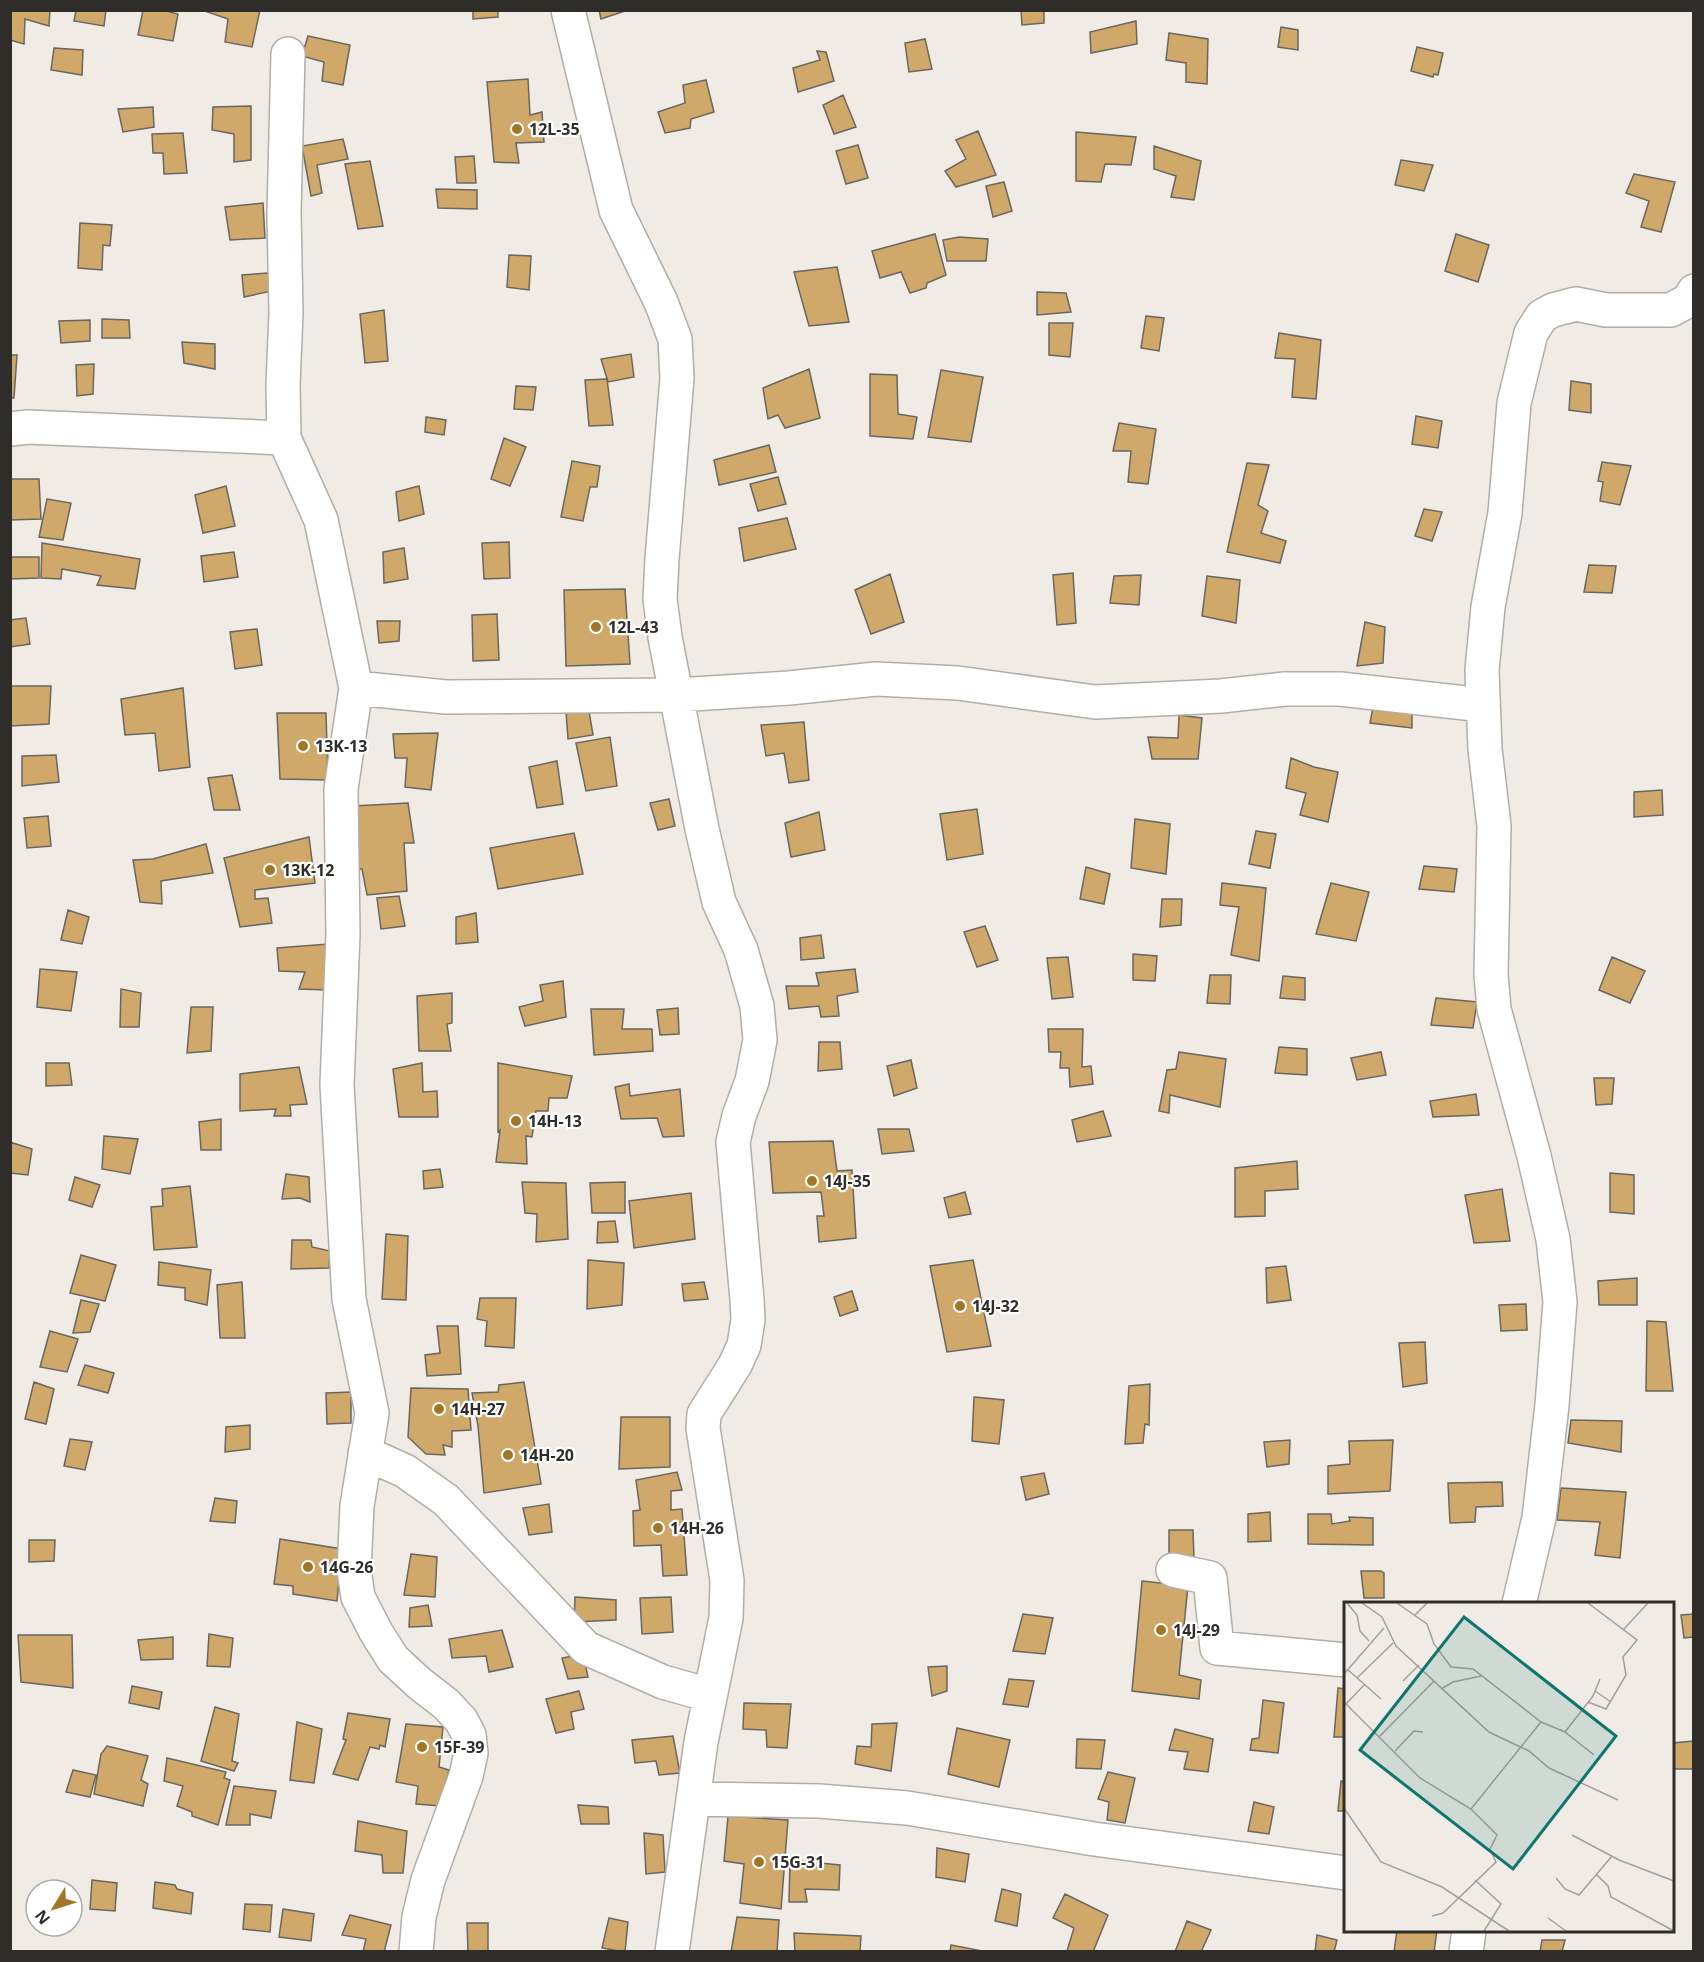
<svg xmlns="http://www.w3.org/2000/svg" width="1704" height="1962" viewBox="0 0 1704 1962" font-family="'Noto Sans',sans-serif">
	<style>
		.building { fill: #d0a869; stroke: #6a6660; stroke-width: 1.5 }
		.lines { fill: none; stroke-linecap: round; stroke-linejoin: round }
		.street-casing { stroke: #b2aea7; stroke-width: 36 }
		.street { stroke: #fff; stroke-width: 33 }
		.poi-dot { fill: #a27627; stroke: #fff; stroke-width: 2 }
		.labels { text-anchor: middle; stroke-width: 4.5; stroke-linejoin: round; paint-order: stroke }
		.poi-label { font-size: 16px; font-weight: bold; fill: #2f2d2a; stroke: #fff; text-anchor: start }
		.inset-road { fill: none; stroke: #a3a09a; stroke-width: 1.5 }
		.view { fill: #0f766e; fill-opacity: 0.15; stroke: #0f766e; stroke-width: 3 }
		.inset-edge { fill: none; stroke: #2f2d2a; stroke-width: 3 }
	</style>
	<rect width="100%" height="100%" fill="#f0ece5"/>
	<path class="building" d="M10,10h40l-1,16 -24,-7 -1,25 -14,-4z
		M76,10h30l-2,16 -30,-5z
		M143,10h19l16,4 -5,27 -35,-6z
		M202,10h58l-8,37 -27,-5 3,-23z
		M473,10h25v7l-25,2z
		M599,10h29l-27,9z
		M1021,10h23v13l-22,2z
		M1136,21l1,23 -46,9 -1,-21z
		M1281,27l17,3v20l-20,-3z
		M1169,33l39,6 -1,45 -21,-2v-19l-20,-3z
		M308,36l42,9 -7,40 -21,-4 2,-19 -22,-6z
		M925,39l7,30 -23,3 -4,-29z
		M1417,47l26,6 -5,22 -4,-1 -1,3 -22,-6z
		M54,48l29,2 -1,25 -31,-5z
		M817,51l9,1 8,29 -36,11 -5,-24 27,-8z
		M528,79l2,36 12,-3 2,30 -28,1 3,20 -25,-1 -7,-80z
		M706,80l8,32 -23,7 -1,9 -25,5 -7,-21 27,-9 -2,-18z
		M843,95l13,32 -22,7 -11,-29z
		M251,106v54l-17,2v-28l-22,-4 1,-23z
		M153,107l1,20 -31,5 -5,-23z
		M978,131l18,44 -40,12 -11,-16 21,-12 -10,-19z
		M1076,132l60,5 -5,28 -26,-1 -4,18 -25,-1z
		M183,133l4,40 -23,1 -1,-21h-10l-1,-19z
		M343,139l5,20 -31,6 5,28 -11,3 -9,-50z
		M858,145l10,33 -22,6 -10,-33z
		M1154,146l47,15 -7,39 -23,-3 5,-21 -22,-7z
		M474,156l2,27h-19l-2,-26z
		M1401,160l32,5 -9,26 -29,-6z
		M370,161l13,65 -25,3 -13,-65z
		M1634,174l41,8 -14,50 -20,-5 8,-26 -23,-8z
		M1004,182l8,29 -19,6 -7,-31z
		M436,189l41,1v19l-39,-1z
		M263,203l2,35 -35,2 -5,-33z
		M80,223l32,2 -2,21 -7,-1 -1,25 -24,-2z
		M935,234l11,41 -19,8 -1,5 -16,5 -9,-21 -21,6 -8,-27z
		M1456,234l33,11 -11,37 -33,-11z
		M959,237l29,2 -2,22h-39l-4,-21z
		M509,255l22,1 -2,34 -22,-3z
		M837,267l12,55 -40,4 -15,-54z
		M268,273l4,18 -28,6 -2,-22z
		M1037,292l29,1 5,19 -34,3z
		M384,310l4,51 -23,2 -5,-49z
		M1146,316l18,2 -5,33 -18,-3z
		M102,319l27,1 1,18h-28z
		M90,320v21l-29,2 -2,-22z
		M1049,323h24l-3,34 -21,-2z
		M1279,333l42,7 -5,59 -24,-2 3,-38 -20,-1z
		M182,342l33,2v25l-31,-6z
		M631,354l3,23 -26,5 -7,-23z
		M10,355h7l-3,43h-4z
		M94,364l-1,30 -16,2 -1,-31z
		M809,369l11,49 -35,10 -7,-13 -10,4 -5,-31z
		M941,370l42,7 -12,65 -43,-5z
		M870,374l27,1 1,39 19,3 -4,22 -43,-3z
		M607,379l6,46 -24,1 -4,-46z
		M1571,381l20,3v29l-22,-3z
		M516,386l20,1 -3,23 -19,-1z
		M1416,416l26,5 -4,27 -26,-4z
		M426,417l20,3 -2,15 -19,-3z
		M1119,423l37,6 -8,55 -20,-2 3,-31h-18z
		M504,438l22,9 -16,39 -19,-7z
		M769,445l7,27 -57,13 -5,-25z
		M572,461l28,5 -3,21h-7l-7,34 -22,-4z
		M1602,462l29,4 -11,39 -20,-4 3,-19 -5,-1z
		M1247,463l22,2 -11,40 10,6 -7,22 25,8 -6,22 -53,-11z
		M778,477l8,27 -28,7 -8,-27z
		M10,479h29l2,40 -31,1z
		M226,486l9,40 -32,7 -8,-38z
		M419,486l5,28 -25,7 -3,-29z
		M47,499l24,4 -8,37 -24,-3z
		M1424,509l18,3 -10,29 -17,-5z
		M787,518l9,31 -52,12 -5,-33z
		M509,542l1,36 -26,1 -2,-36z
		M42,543l98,16 -5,30 -38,-4 4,-9 -39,-7 -1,10 -20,-1z
		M404,548l4,31 -24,4 -1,-31z
		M234,552l4,25 -34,5 -3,-26z
		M10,557h29v21l-29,1z
		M1589,565l27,1 -4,27 -28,-1z
		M1073,573l3,50 -19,2 -4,-50z
		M890,574l14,48 -33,12 -16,-44z
		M1141,575l-2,30 -29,-2 4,-27z
		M1207,576l33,4 -4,43 -34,-7z
		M625,589l5,75 -64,2 -2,-76z
		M497,614l2,46 -26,1 -1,-46z
		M26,618l4,26 -20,3v-27z
		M377,621h23l-1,20 -20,2z
		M1365,622l20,5 -2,36 -26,3z
		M257,629l5,36 -27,4 -5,-37z
		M10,686h41l-2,38 -39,2z
		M183,688l7,79 -31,4 -4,-38 -30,2 -4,-36z
		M1374,702l38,6v20l-42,-5z
		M589,711l4,24 -25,4 -2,-27z
		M277,713h49l2,67 -48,-1z
		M1179,715l23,3 -4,41h-46l-4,-22 30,1z
		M804,722l5,58 -20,3 -5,-30 -18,3 -5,-31z
		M438,733l-7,57 -26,-3 2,-29h-12l-2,-24z
		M610,737l7,49 -31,5 -10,-48z
		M56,755l3,27 -37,4v-30z
		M1291,758l23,9 24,5 -10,50 -28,-7 6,-22 -20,-5z
		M557,761l6,43 -26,4 -8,-41z
		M232,775l8,35h-26l-6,-32z
		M1662,790l1,25 -29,2v-25z
		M669,799l6,27 -17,4 -8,-27z
		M408,803l6,40h-10l3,48 -40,4 -5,-26h-3l-5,-63z
		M977,809l6,45 -36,6 -7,-46z
		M819,812l6,38 -34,7 -6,-34z
		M48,816l3,30 -24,2 -3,-30z
		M1135,819l35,5 -4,50 -35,-6z
		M1256,831l20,3 -6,34 -21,-4z
		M574,833l9,41 -85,15 -8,-41z
		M309,837l6,46 -60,7v9l13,-1 4,25 -32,4 -16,-69z
		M206,844l7,29 -52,8 1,23 -22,-2 -7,-42 20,-1z
		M1424,866l33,3 -3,23 -35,-3z
		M1086,867l24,7 -6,30 -24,-5z
		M1222,883l44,5 -7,73 -28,-6 8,-48 -19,-2z
		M1331,883l38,9 -13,49 -40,-7z
		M399,896l6,30 -24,3 -4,-31z
		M1162,899h20l-1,26 -21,2z
		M68,910l21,7 -7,27 -21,-4z
		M476,913l2,29 -22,2v-27z
		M985,926l13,34 -21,7 -13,-35z
		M821,935l3,23 -23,2 -1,-22z
		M328,944v46l-29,-1 6,-17 -26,-1 -2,-23z
		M1133,954l24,2 -2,25 -22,-1z
		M1068,957l5,40 -21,2 -5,-41z
		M1612,957l33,14 -15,32 -31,-13z
		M40,969l37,3 -6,39 -34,-4z
		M855,969l3,23 -21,4 2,20 -18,1 -2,-11 -30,3 -3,-23h33l-3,-13z
		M1210,975h21l-1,29 -23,-1z
		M1283,976l22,2v22l-25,-2z
		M563,981l3,36 -41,9 -6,-19 24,-6 -3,-16z
		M121,989l20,4 -2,34h-19z
		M452,993v30l-5,1 4,27h-32l-2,-55z
		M1436,998l41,4 -4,26 -42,-3z
		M191,1007h22l-2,44 -24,2z
		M678,1008l1,26 -19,1 -3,-25z
		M591,1009h33l-2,20h30l1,22 -59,4z
		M1048,1029h35l-1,38 9,-1 2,18 -23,3 -1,-19h-9l1,-16h-12z
		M819,1042h21l2,27 -24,2z
		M1279,1047l28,2v26l-32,-2z
		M1179,1052l47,7 -6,48 -50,-12 -1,18 -10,-2 8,-41 9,-1z
		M1381,1052l5,23 -29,5 -6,-22z
		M911,1060l6,28 -23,8 -7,-30z
		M46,1063h23l3,22 -26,1z
		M422,1063l1,29 14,-1 1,26h-39l-6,-48z
		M498,1063l74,13 -5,22h-18l-1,13h-12l-4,26 -6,-1 1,28 -31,-2 4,-32 -2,2z
		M299,1067l8,37 -17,1 1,11h-17l2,-7 -36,2v-37z
		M1594,1078h20l-2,26 -16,1z
		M629,1084l1,12 50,-7 4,47 -21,1 -6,-19 -36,1 -6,-32z
		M1476,1094l3,21 -46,2 -3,-16z
		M1103,1111l8,25 -34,6 -5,-22z
		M221,1119v31h-20l-2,-28z
		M878,1129h31l5,22 -32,3z
		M104,1136l34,3 -8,35 -28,-5z
		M833,1141l4,30 15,-1 4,68 -37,4 -2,-26h7l-3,-24 -48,1 -4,-51z
		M10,1142l22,7 -4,26 -18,-2z
		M1297,1161l1,28 -33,2v25l-30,1v-49z
		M440,1169l3,18 -19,2 -1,-18z
		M1610,1173l24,2v39l-24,-2z
		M286,1174l23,3 1,25 -10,-4 -18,1z
		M75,1177l25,8 -8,22 -23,-7z
		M522,1182l44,1 2,56 -32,3 1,-28 -12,-1z
		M625,1182v31h-33l-2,-30z
		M190,1186l7,61 -43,3 -3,-43 12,-1 -1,-17z
		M1502,1189l8,52 -36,2 -9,-48z
		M965,1192l6,22 -22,4 -5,-20z
		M691,1193l4,46 -61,9 -5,-47z
		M615,1221l3,21 -21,1 1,-21z
		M386,1234l22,2 -2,64 -24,-1z
		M292,1240h19l1,7 18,4 -1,17 -38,1z
		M81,1255l35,10 -11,36 -35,-8z
		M588,1260l36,3 -2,42 -35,4z
		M973,1260l18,86 -44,6 -17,-86z
		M159,1262l52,8 -4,35 -22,-5v-12l-27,-3z
		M1286,1266l5,34 -24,3 -1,-35z
		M1637,1278v27h-38l-1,-24z
		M242,1282l3,56h-25l-3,-53z
		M704,1282l4,17 -24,2 -2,-17z
		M852,1291l6,19 -18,6 -6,-19z
		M480,1298h36l-2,50 -29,-2 2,-25 -10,-2z
		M81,1300l18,4 -9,28 -17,1z
		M1526,1304l1,26 -26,1 -2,-26z
		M1647,1321l19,1 7,69h-27z
		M437,1326h21l3,48 -34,2 -2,-21 15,-2z
		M50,1331l28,8 -11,33 -27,-5z
		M1425,1342l2,41 -24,4 -4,-44z
		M85,1365l29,8 -6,20 -30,-8z
		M34,1382l20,7 -8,35 -21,-5z
		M524,1382l17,102 -57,9 -6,-67 -6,-33 26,-1 1,-7z
		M1150,1384l-1,41 -4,-1 -2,19 -18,1 4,-58z
		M411,1388l57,1 3,41 -19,1v16l-9,-2 2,10 -19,-1 -18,-17z
		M351,1392v31l-24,1 -1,-31z
		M974,1397l30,3 -5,44 -27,-3z
		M621,1417h49v50l-51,2z
		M1571,1420l51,1 -1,31 -53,-9z
		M250,1425v24l-25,3 1,-25z
		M70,1439l22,3 -7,28 -21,-4z
		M1290,1440l-1,24 -22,3 -3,-25z
		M1393,1440l-3,51 -62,3v-28l22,-2 -1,-23z
		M677,1472l5,18 -11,1v19l11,-1 5,66 -24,1 -2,-31 -27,1 -1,-35 7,-1 -4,-30z
		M1044,1473l5,21 -23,6 -5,-23z
		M1502,1482l1,24 -27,1 -1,15 -25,1 -2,-40z
		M1561,1488l65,4 -6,66 -25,-3 5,-33 -43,-2z
		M215,1498l22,3 -2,22 -25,-2z
		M549,1504l3,28 -23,3 -6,-27z
		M1270,1512l1,29 -23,1v-28z
		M1308,1514h23l1,10 18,-3 -1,-4 24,1v27l-65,-1z
		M1169,1530h24l1,29 -25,-1z
		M280,1539l62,10 -5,52 -44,-7v-8l-19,-2z
		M29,1540h26l-1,21 -25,1z
		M411,1554l26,3 -2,40 -31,-2z
		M1361,1571h20l3,2v25h-20z
		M1142,1581l46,5 -9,89 22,5 -2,19 -67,-8z
		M575,1597l41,3v20l-42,2z
		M671,1597l2,35 -31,2 -2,-36z
		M428,1605l4,21 -23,1 1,-19z
		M1023,1614l30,4 -8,36 -32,-3z
		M1694,1614v23l-10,1 -3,-23z
		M502,1630l11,37 -24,5 -3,-16 -34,2 -3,-19z
		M209,1634l24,4 -3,29 -23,-1z
		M18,1635h54l1,53 -52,-6z
		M173,1637v22l-32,1 -3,-20z
		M583,1654l5,23 -20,2 -6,-21z
		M947,1666v25l-15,5 -4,-29z
		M1009,1679l25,2 -6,26 -25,-3z
		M132,1686l30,6 -3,17 -30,-6z
		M1338,1688l8,1v48h-12z
		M579,1691l5,18 -13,3 3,17 -18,4 -10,-34z
		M1263,1700l21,3 -6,50 -28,-3 2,-11 7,-1z
		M744,1703l47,1 -4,44 -20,-1 -1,-17 -23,-1z
		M215,1707l24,7 -7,47 6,2 -4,8 -33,-10z
		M348,1713l42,6 -5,28 -5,-2 -1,4 -9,-2 -12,33 -25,-6 13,-34 -3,-1z
		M297,1722l25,7 -8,54 -24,-3z
		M897,1723l-6,48 -36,-7 2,-18 14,1 1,-23z
		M406,1724l37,3 -4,40 10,3 -8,36 -25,-2 2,-18 -22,-4z
		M957,1728l53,12 -11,47 -51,-13z
		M1175,1729l38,10 -5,33 -24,-3 4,-17 -19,-2z
		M673,1736l7,37 -21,2 -3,-14 -21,2 -3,-23z
		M1077,1739l28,1 -4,29 -25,-1z
		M1694,1741v28h-22v-26z
		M107,1746l41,10 -7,24 7,4 -5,22 -49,-12 7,-40z
		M167,1758l59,14 -2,6 6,2 -12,45 -26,-9v-4l-15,-6 6,-20 -19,-5z
		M73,1770l23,5 -6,22 -24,-5z
		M1108,1772l27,6 -10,45 -18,-3 2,-18 -11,-3z
		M1341,1781l5,1v29h-8z
		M234,1786l42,5 -5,27 -21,-4v11h-24z
		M1254,1802l20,5 -5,27 -21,-3z
		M578,1805l30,2 1,17h-28z
		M728,1816l60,4 -7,89 -41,-6 4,-39 -20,-3z
		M358,1821l49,10 -4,42h-20l-1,-18 -27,-4z
		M644,1833l19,2 2,37 -19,2z
		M937,1848l32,6 -4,28 -29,-5z
		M790,1860l50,5 -1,25 -34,-1 2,13h-18z
		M92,1880l25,3 -2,28 -25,-2z
		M155,1882l20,3 2,4 16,4 -2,21 -38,-6z
		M1002,1889l19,5 -4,32 -22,-5z
		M1065,1894l43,21 -15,37 -26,-1 7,-23 -21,-10z
		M245,1904l27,1 -2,27 -27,-3z
		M283,1909l31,5 -3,27 -32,-4z
		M350,1915l41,10 -7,27h-21l3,-13 -24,-4z
		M737,1917l42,3 -2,32h-46z
		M609,1918l19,4 -3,30 -23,-4z
		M1187,1921l24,9 -10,22h-26z
		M467,1923h21v29h-20z
		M1397,1930h40l-3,22h-40z
		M794,1933l67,3 -1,16h-65z
		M1317,1935l20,5 -3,12h-19z
		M1542,1940h23l-3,12h-22z
		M951,1945l32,6v1h-33z"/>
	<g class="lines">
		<defs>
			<path id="street" d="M568,10l48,200 45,92 14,37 2,39 -15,181 -2,40 5,38 37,192 17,73 22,48 16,56 3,34 -8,41 -13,35 -6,26 14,158 1,20 -4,25 -9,20 -31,49 -1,14 24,152 -1,38 -25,124 -29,210
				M288,54l-4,159 2,100 -3,72 1,53 37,82 35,168 90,9 231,-2 112,-7 87,-9 82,4 137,19 126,-6 64,-7h55l143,16
				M10,429l18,-2 256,11
				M356,688l-15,101 2,145 -6,151 12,214 23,114 -15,93 -3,64 4,27 18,35 17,27 26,24 27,21 15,16 8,15 2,18 -5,23 -38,104 -9,37 -3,35
				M365,1453l40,18 41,29 140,148 77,34 46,13
				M1173,1570l37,8 7,70 129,12
				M1519,1604l20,-86 13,-113 8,-103 -7,-63 -19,-83 -40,-147 -3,-34 3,-149 -9,-77 -3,-79 6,-63 17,-94 9,-110 17,-70 11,-17 11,-6 23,-6 30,6h65l18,-10 5,-9
				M693,1799l126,2 88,7 187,31 252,34
				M1466,1952l3,-22"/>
		</defs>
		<use href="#street" class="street-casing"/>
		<use href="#street" class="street"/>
	</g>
	<g class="poi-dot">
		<circle cx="517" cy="129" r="6"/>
		<circle cx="596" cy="627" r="6"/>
		<circle cx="303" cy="746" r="6"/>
		<circle cx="270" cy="870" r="6"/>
		<circle cx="516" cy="1121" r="6"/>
		<circle cx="812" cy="1181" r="6"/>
		<circle cx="960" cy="1306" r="6"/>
		<circle cx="439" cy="1409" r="6"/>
		<circle cx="508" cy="1455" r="6"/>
		<circle cx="658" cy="1528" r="6"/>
		<circle cx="308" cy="1567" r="6"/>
		<circle cx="1161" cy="1630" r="6"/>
		<circle cx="422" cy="1747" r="6"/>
		<circle cx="759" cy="1862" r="6"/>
	</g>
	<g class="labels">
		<g class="poi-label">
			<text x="529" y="135">12L-35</text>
			<text x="608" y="633">12L-43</text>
			<text x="315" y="752">13K-13</text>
			<text x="282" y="876">13K-12</text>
			<text x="528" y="1127">14H-13</text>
			<text x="824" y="1187">14J-35</text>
			<text x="972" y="1312">14J-32</text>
			<text x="451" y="1415">14H-27</text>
			<text x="520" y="1461">14H-20</text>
			<text x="670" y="1534">14H-26</text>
			<text x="320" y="1573">14G-26</text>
			<text x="1173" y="1636">14J-29</text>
			<text x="434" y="1753">15F-39</text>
			<text x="771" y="1868">15G-31</text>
		</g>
	</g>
	<g transform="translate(1344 1602)">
		<rect width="330" height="330" fill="#f0ece5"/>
		<path class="inset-road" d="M3,1l10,12 3,16 9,10M18,1l20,14 14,29 93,86 40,19 20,17 69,32M53,1l30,21 7,20 17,23 22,2 68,53M70,14l13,-13M279,28l25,-27M3,67l34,30M0,72l40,-46M13,76l36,-35M59,79l16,-16M97,87l12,-7 28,-6M251,89l16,11M0,100l76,76 51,31 26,26 -7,14 6,13 -53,51 -11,3M244,100l18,7 20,-34 -3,-18 14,-17 -49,-37M2,102l19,-20M221,130l28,-36 7,-17M36,134l54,-55M51,149l19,-20 9,1M0,206l37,54 61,25 67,44M127,207l70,-87 24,10 29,23M228,233l47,25 55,21M253,273l11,11 3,11 63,34M212,276l9,11 14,6 33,-39M131,278l26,24 -17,27M204,316l18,13"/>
		<path class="view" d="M120,15l152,119 -103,133 -153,-119z"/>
		<rect width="330" height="330" class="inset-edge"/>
	</g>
	<rect width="1704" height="1962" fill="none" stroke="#2f2d2a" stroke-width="24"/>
	<g transform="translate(54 1908) rotate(232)"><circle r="28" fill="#ffffff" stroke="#acabaa" stroke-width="1.5"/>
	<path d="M0-4.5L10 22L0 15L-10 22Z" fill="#a27627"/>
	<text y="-9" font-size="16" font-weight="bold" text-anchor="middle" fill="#2f2d2a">N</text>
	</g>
</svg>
